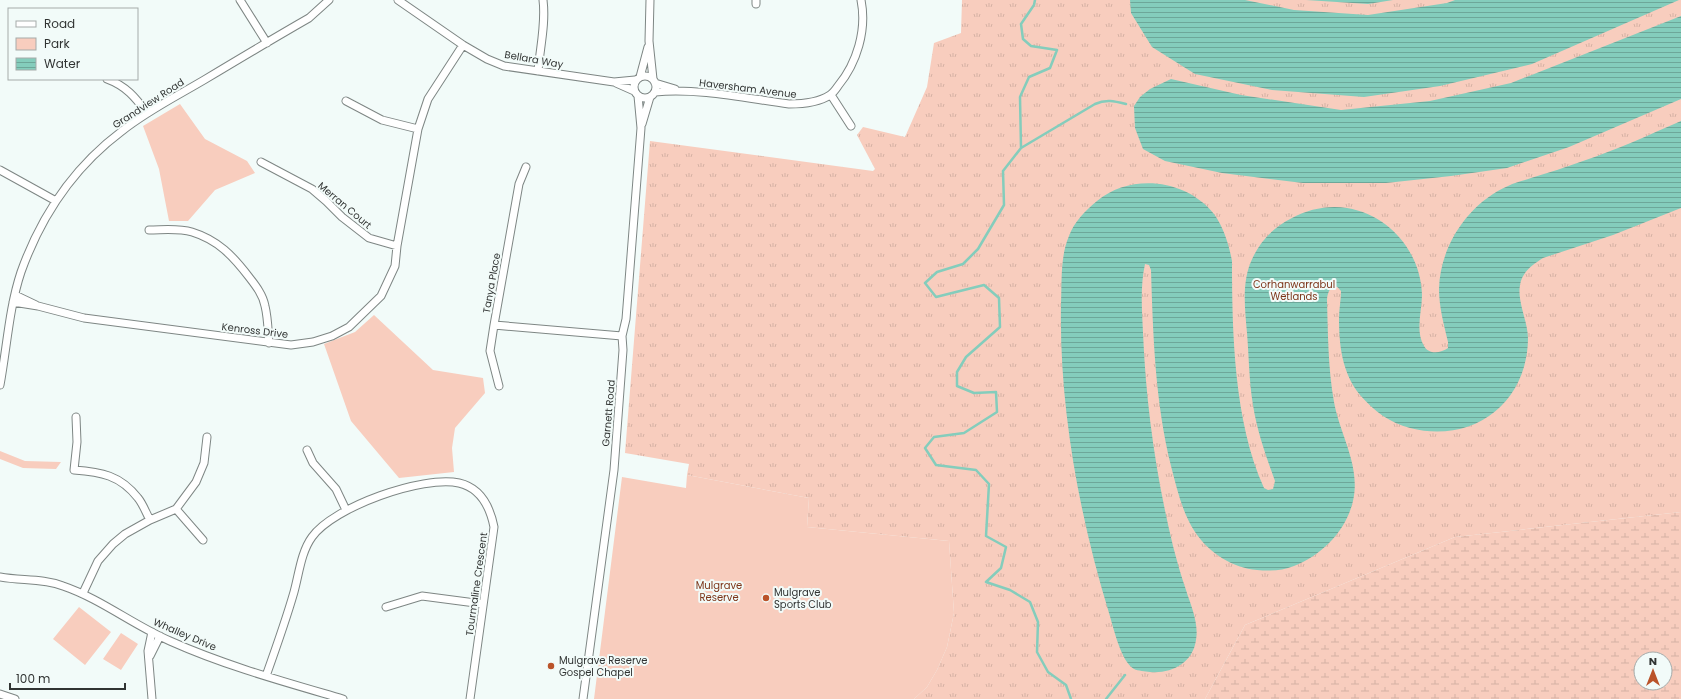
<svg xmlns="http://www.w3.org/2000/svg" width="1681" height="699" viewBox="0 0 1681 699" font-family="Poppins,sans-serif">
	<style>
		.grass { fill: url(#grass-tufts) }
		.wetland { fill: url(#wetland-marsh); fill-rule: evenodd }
		.park { fill: #f8cdbe }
		.water { fill: url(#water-rules) }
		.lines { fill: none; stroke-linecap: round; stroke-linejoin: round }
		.stream { stroke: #84cdbc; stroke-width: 2.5 }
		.minor-casing { stroke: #7e8684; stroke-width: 9 }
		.minor { stroke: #fff; stroke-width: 7 }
		.poi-dot { fill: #ba532a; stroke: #f2fbf9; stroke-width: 1.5 }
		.labels { text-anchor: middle; stroke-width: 4; stroke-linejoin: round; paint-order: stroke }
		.street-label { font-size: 10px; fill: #313433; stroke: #f2fbf9 }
		.park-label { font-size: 10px; fill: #7d3519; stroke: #f2fbf9 }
		.poi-label { font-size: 10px; fill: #313433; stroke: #f2fbf9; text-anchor: start }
	</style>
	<defs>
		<pattern id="grass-tufts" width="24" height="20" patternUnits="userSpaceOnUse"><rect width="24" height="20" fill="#f8cdbe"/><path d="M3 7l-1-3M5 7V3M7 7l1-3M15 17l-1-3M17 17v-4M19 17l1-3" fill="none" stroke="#d5b1a4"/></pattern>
		<pattern id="wetland-marsh" width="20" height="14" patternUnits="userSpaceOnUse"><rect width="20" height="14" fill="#f8cdbe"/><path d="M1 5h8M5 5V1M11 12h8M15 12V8" fill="none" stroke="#d5b1a4"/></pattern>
		<pattern id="water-rules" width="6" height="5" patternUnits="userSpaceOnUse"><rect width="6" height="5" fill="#84cdbc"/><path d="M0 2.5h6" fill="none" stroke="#6da799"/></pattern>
	</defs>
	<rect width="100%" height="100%" fill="#f2fbf9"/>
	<path class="grass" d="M962,0h719v512l-226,25 -210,88 -40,74h-291l13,-12 10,-17 10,-23 7,-34 -5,-72 -142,-14 2,-29 -122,-23 2,-11 -64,-11 25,-312 223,30 2,-2 -18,-34 6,-8 42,10 22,-50 7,-44 27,-10z"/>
	<path class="wetland" d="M1681,512v187h-476l40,-74 210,-88zM1641,659h24v24h-24z"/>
	<path class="park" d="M180,104l25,35 42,22 8,12 -40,17 -27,31h-19l-10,-52 -16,-43z
		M374,315l59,55 50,8 2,15 -30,35 -3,20 2,24 -55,6 -48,-57 -27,-77 31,-12z
		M0,451l25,10 36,1 -5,7 -33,-1 -23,-9z
		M687,475l122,23 -2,29 142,14 5,72 -7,34 -10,23 -10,17 -13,12h-320l28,-222 64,11z
		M79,607l32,25 -26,33 -32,-26z
		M121,633l17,11 -17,26 -18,-11z"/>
	<path class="water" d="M1130,0h115l49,10 74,5 79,-12 8,-3h224l-147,64 -92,22 -76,11 -92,-7 -77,-16 -43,-27 -21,-34z
		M1306,0h87l-25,4z
		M1681,16v83l-112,48 -62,21 -56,8 -65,7h-83l-81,-10 -57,-12 -22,-12 -8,-21 -1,-22 6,-9 10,-8 21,-10 70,16 100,15 89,-9 81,-18z
		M1681,121v87l-68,27 -70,23c-11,7 -21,14 -23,27 -3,17 8,36 8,54 -1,65 -56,105 -118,89 -20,-5 -36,-17 -50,-33 -18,-22 -21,-50 -21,-77 0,-9 2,-18 2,-27 -8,-12 -14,1 -14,9 1,34 1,68 7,102 6,33 27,64 19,99 -7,30 -31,54 -59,65 -12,5 -25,5 -37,4 -24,-2 -48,-17 -62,-38 -13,-20 -18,-43 -24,-66 -16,-65 -18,-131 -20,-196l-2,-5 -4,-1c-5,22 -3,47 -2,69 3,72 13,143 30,213 4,15 8,30 13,44 5,16 13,33 10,50 -3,23 -25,34 -46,32 -5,-1 -12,-1 -16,-3 -13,-7 -21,-43 -25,-56 -30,-98 -50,-207 -48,-309 1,-22 -1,-47 8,-68 5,-14 16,-25 28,-35 34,-28 89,-22 117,13 10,14 15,31 18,47 0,72 2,161 32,227l4,2 5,-1 2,-8c-9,-25 -18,-50 -22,-76 -4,-24 -4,-48 -6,-72 -2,-23 -5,-48 3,-69 8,-21 22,-36 42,-46 17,-9 36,-13 55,-10 43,7 74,45 75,87 0,16 -7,36 2,51 5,9 17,7 24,2v-6c-4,-17 -9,-35 -9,-53 1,-44 30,-86 69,-103 7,-4 15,-5 23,-8 17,-5 35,-11 52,-17 33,-11 66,-26 98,-40z"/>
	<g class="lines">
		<path class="stream" d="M1035,0l-1,5 -13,19 2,15 8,7 26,4 -7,18 -21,9 -9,20 1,51 -18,23 1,34 -26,44 -15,15 -26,8 -12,11 11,14 48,-12 15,13 1,29 -34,30 -9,15v14l17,7 22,-1 1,20 -33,21 -30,4 -9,11 11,17 40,5 13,14 -3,52 20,11 -5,21 -15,14 24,8 20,12 8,20 -1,30 11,20 18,13 5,14
			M1021,148l74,-44c11,-5 19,-3 31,0
			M1106,699l19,-24"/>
		<defs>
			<path id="minor" d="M240,0l27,43
				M398,0l65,45 24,14 17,7 110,16 21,-2
				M650,0l-1,41 4,38
				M756,0v4
				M538,71c2,-23 8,-48 5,-71
				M634 87a11 11 0 1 1 22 0a11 11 0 1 1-22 0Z
				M640,77l8,-30
				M107,79c19,7 28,18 40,34
				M616,83l18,8
				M655,83l20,6
				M655,92c44,-4 89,6 134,12 13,0 29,-1 41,-9 3,-2 6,-6 8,-9 19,-23 29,-56 23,-86
				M831,95l20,31
				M346,101l36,19 36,9
				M642,124l8,-27
				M261,162l51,27 14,12 16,16 27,21 28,8
				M526,167l-7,17 -25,141 128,11
				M0,170l56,31
				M149,230c14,0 29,-2 43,2 26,8 41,24 57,45 7,9 14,18 16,29 3,12 3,25 4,37
				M15,295l21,10
				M13,302l25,4 46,12 207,27 22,-3 19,-6 17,-9 32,-31 14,-30 2,-20 21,-117 10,-30 35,-54
				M494,325l-4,26 9,35
				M0,385c7,-38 9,-77 21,-113 20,-56 53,-105 101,-141 25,-20 55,-35 82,-51 35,-21 70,-42 105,-62l20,-18
				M76,417l1,25 -3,28c27,2 46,5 64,28 5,6 8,15 12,22
				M307,450l6,13 23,26 10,21
				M176,509l27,31
				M0,577c21,4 42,1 63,9 38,13 70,39 107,55 56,25 115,41 173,58
				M83,593l15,-32 15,-17 12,-10 25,-14 26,-11 20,-27 8,-19 3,-26
				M386,607l36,-11 61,8
				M152,632l-4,19 4,48
				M150,656l10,-20
				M266,676c10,-28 20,-56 28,-84 5,-18 7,-40 18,-55 21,-30 111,-62 147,-54 22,5 31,24 35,44l-24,172
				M0,694l15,5
				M583,699l31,-229 9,-120 -1,-14 4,-17 15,-191 -3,-32"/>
		</defs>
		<use href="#minor" class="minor-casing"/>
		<use href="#minor" class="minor"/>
	</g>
	<g class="poi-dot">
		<circle cx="766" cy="598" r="4"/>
		<circle cx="551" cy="666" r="4"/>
	</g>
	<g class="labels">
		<g class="street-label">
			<text transform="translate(534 59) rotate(10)" y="4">Bellara Way</text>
			<text transform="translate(748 88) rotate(7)" y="4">Haversham Avenue</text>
			<text transform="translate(148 103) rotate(-33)" y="4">Grandview Road</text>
			<text transform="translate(345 205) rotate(40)" y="4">Merran Court</text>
			<text transform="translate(491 283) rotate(-80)" y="4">Tanya Place</text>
			<text transform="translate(255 330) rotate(7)" y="4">Kenross Drive</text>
			<text transform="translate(608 413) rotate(-85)" y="4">Garnett Road</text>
			<text transform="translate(476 584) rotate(-82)" y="4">Tourmaline Crescent</text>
			<text transform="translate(185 634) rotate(23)" y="4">Whalley Drive</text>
		</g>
		<g class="park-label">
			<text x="1294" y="288">Corhanwarrabul<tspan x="1294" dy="12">Wetlands</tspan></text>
			<text x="719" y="589">Mulgrave<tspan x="719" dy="12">Reserve</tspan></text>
		</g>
		<g class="poi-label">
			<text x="774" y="596">Mulgrave<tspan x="774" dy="12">Sports Club</tspan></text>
			<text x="559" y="664">Mulgrave Reserve<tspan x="559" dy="12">Gospel Chapel</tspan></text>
		</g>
	</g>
	<rect x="8" y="8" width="130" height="72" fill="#f2fbf9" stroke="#a5abaa"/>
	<rect x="16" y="21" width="20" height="6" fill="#ffffff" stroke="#a5abaa"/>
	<text x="44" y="28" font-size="12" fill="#313433">Road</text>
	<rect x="16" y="38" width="20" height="12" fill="#f8cdbe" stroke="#a5abaa"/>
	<text x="44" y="48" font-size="12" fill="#313433">Park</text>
	<rect x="16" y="58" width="20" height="12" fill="url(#water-rules)" stroke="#a5abaa"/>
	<text x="44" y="68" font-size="12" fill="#313433">Water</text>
	<g transform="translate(1653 671)"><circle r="19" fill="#f2fbf9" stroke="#a5abaa"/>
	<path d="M0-3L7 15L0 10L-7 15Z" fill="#ba532a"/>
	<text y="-6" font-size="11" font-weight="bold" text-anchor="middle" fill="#313433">N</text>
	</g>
	<path d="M10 683v6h115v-6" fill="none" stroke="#313433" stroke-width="2"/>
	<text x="16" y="683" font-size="12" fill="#313433" stroke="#f2fbf9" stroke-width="3" paint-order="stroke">100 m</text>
</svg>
